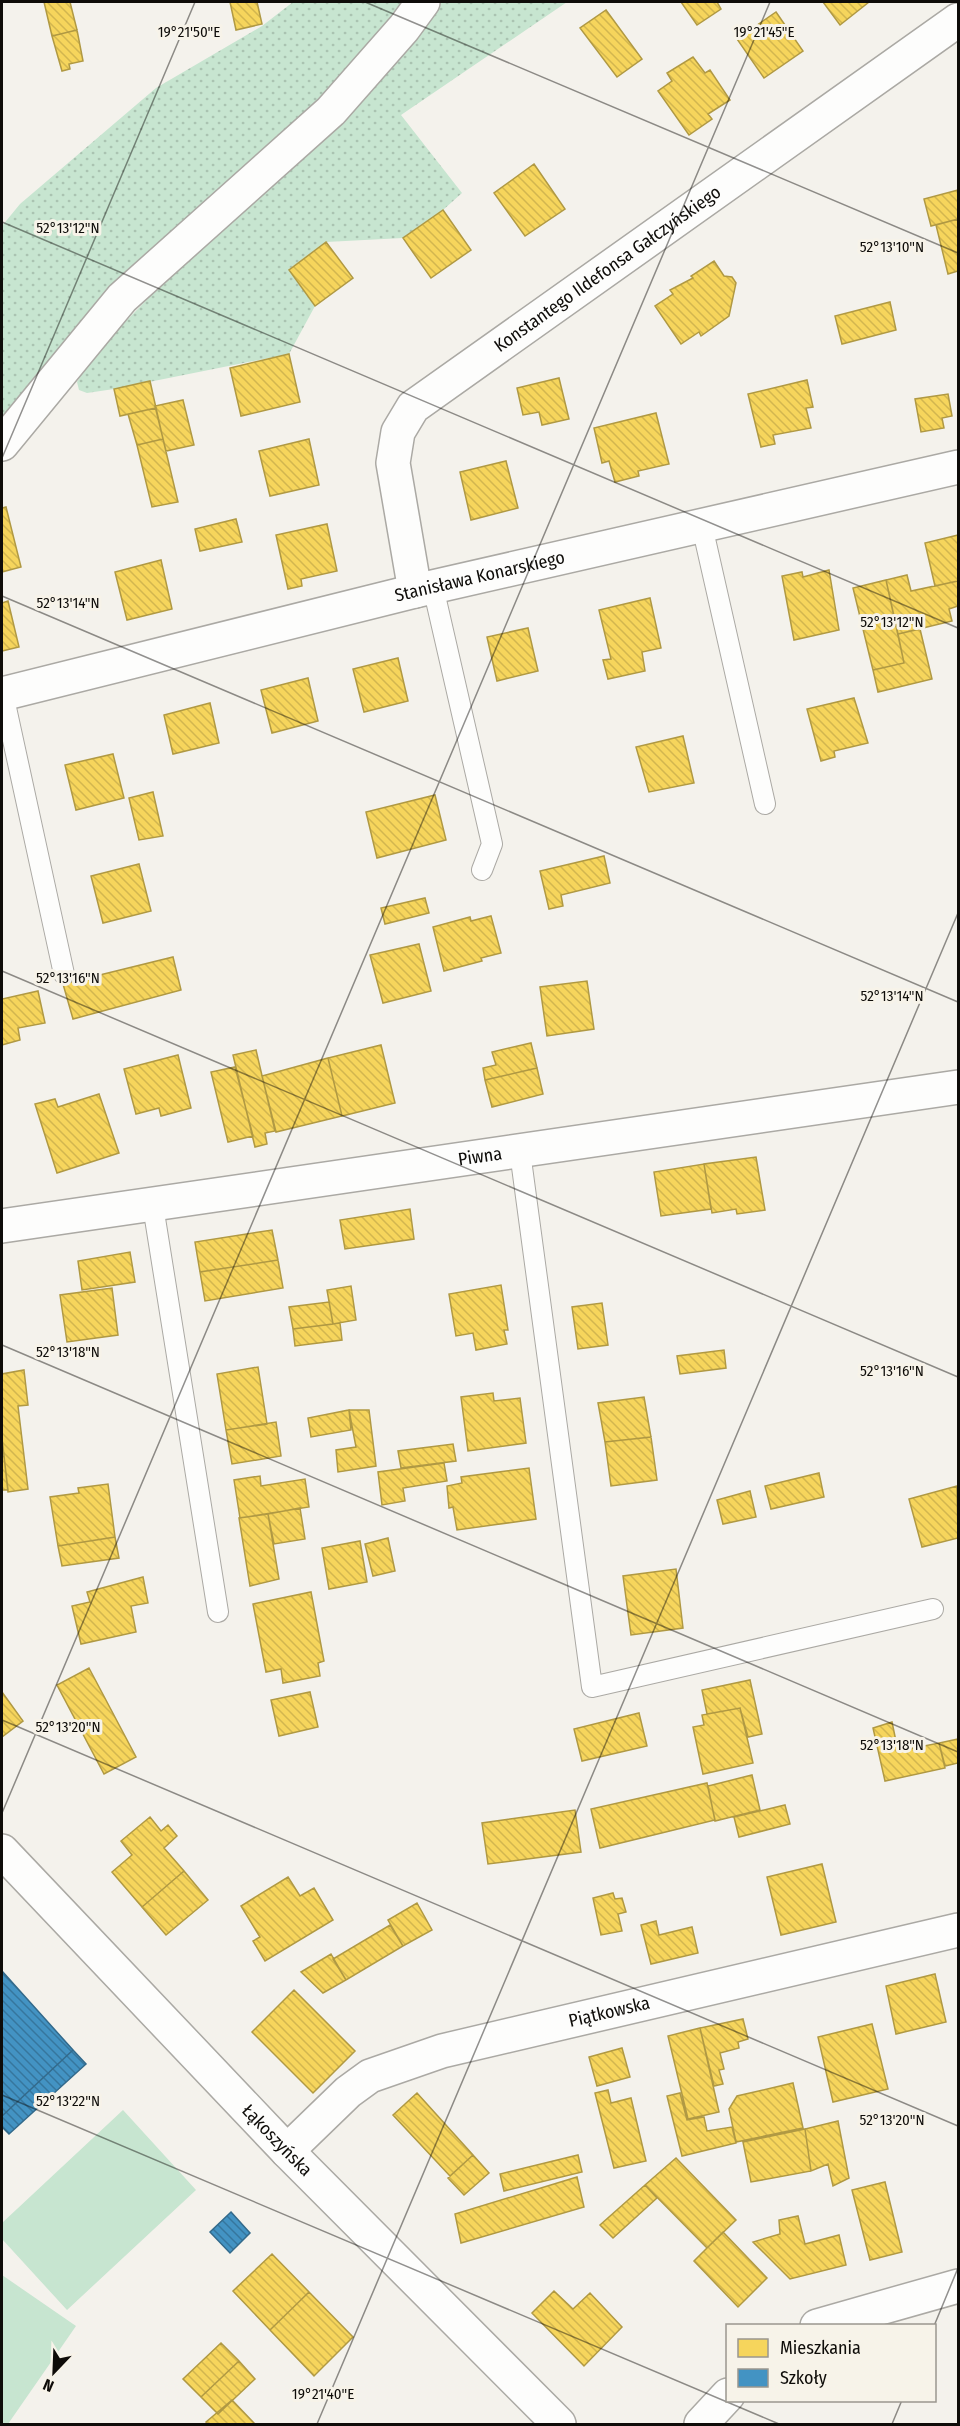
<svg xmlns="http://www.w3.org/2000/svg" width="960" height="2426" viewBox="0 0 960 2426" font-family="'Fira Sans Condensed',sans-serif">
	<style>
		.grass { fill: url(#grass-dots) }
		.pitch { fill: #c7e5d0 }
		.homes { fill: url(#homes-back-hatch); stroke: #b09943; stroke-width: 1.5 }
		.schools { fill: url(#schools-back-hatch); stroke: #336a8b; stroke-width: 1.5 }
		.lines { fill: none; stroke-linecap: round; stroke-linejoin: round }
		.service-casing { stroke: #aba9a4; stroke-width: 22 }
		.minor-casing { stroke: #aba9a4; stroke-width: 36 }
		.tertiary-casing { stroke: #aba9a4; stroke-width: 36 }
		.service { stroke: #fdfdfc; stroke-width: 20 }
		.minor { stroke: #fdfdfc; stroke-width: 33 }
		.tertiary { stroke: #fdfdfc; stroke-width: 33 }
		.ticks { fill: none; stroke: #0e0c09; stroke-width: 1.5; stroke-opacity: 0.45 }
		.labels { text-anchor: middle; stroke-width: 6; stroke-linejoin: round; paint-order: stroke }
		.street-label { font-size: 18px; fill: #0e0c09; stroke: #f7f3e9 }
		.ticks-label { font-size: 15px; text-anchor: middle; fill: #0e0c09; stroke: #f7f3e9; stroke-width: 6; stroke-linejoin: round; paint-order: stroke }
	</style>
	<defs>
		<pattern id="grass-dots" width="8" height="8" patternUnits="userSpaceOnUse" patternTransform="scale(1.5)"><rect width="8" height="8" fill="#c7e5d0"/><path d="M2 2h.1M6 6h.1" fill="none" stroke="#aac3b1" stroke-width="1.8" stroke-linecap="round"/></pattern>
		<pattern id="homes-back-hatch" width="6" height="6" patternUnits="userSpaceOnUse" patternTransform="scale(1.5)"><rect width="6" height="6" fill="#f6d55c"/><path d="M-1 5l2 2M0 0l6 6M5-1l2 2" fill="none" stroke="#d2b64f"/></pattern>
		<pattern id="schools-back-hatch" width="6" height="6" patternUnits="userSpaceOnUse" patternTransform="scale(1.5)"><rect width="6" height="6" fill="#4393c3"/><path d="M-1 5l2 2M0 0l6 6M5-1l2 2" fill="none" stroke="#36769d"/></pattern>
	</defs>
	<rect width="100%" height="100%" fill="#f4f2ec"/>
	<path class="grass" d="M293,2h119l-22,34 -388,391v-201l18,-22 136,-116 106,-62z
		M437,2h130l-166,113 61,78 -19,17 -40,28 -77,4 -37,27 26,37 -26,48 -175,35 -27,4 -8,-3 -2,-8 15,-26z"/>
	<path class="pitch" d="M123,2110l73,80 -129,120 -65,-71v-16z
		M2,2275l74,51 -68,98h-6z"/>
	<path class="homes" d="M44,2h26l7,28 -25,6z
		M230,2h27l5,22 -26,6z
		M681,2h36l4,7 -24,16z
		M823,2h46l-29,23z
		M606,10l36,49 -25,18 -37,-49z
		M776,12l27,39 -39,27 -27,-39z
		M77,30l6,31 -14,3 1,5 -8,2 -10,-35z
		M693,57l12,16 5,-3 20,30 -22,14 4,5 -23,16 -31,-44 14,-10 -5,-8z
		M534,164l31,45 -40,27 -31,-43z
		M958,190v29l-27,7 -7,-27z
		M443,210l28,40 -40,28 -28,-40z
		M958,219v52l-10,3 -12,-49z
		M326,242l27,36 -38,28 -26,-36z
		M714,261l10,15 8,1 4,6 -7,33 -28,20 -2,-4 -18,12 -26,-38 18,-12 -3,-4 23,-12 -2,-2z
		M890,302l6,28 -54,14 -7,-28z
		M289,354l11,48 -59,14 -11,-48z
		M559,378l10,41 -27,6 -3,-13 -16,3 -6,-27z
		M807,380l6,27 -7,1 5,20 -38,7 2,9 -14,3 -13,-53z
		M150,381l6,27 -36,8 -6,-27z
		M948,394l4,22 -10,2 2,10 -23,4 -6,-33z
		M183,400l11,45 -28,6 -11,-45z
		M156,408l7,31 -26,6 -9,-31z
		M656,413l13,51 -31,7 1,5 -24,6 -6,-21 -7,2 -8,-35z
		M163,439l15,63 -26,5 -15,-62z
		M309,439l10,46 -49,11 -11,-45z
		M506,461l12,47 -47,12 -11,-48z
		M6,507l15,60 -19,5v-64z
		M236,519l6,23 -42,9 -5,-22z
		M327,524l10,47 -36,8 1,7 -14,3 -12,-54z
		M958,535v46l-23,5 -10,-43z
		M161,560l11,49 -45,11 -12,-48z
		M829,570l10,60 -45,10 -12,-64 20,-4 1,5z
		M907,575l4,16 47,-10v25l-9,3 3,12 -54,13 -12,-54z
		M886,580l18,83 -31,7 -20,-82z
		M650,598l11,50 -19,4 3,19 -37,8 -5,-19 8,-1 -12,-49z
		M8,601l11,46 -17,4v-48z
		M528,628l10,43 -41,10 -10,-44z
		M920,629l12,50 -54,13 -5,-22 31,-7 -6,-29z
		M398,658l10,43 -44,11 -11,-43z
		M308,678l10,43 -46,12 -11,-43z
		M854,698l14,45 -34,8 1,6 -14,4 -14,-52z
		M210,703l9,40 -46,11 -9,-39z
		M683,736l11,47 -45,9 -13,-45z
		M113,754l11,44 -48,12 -11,-45z
		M153,792l10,44 -24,4 -10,-42z
		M435,795l11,45 -69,18 -11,-46z
		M604,856l6,27 -49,12 2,11 -14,3 -9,-38z
		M139,864l12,47 -48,12 -12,-47z
		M425,898l4,15 -44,11 -4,-16z
		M491,916l10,37 -20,5 1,3 -38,10 -11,-44 37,-10 1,4z
		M419,944l12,47 -48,12 -13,-48z
		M173,957l8,33 -108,29 -10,-35z
		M587,981l7,48 -47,7 -7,-49z
		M38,991l7,32 -27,5 2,12 -18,5v-46z
		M531,1043l6,25 -52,12 -2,-12 13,-3 -4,-13z
		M381,1045l14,58 -53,13 -14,-58z
		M256,1050l19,81 -10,2 2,11 -12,3 -22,-92z
		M178,1055l13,53 -30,8 -2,-8 -23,6 -12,-45z
		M328,1058l14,58 -66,16 -14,-56z
		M235,1067l18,69 -25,6 -17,-70z
		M537,1068l6,26 -51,13 -7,-27z
		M99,1094l20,59 -62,20 -22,-69 20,-5 3,8z
		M756,1157l9,53 -28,4 -1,-5 -24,4 -8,-49z
		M704,1164l7,45 -50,7 -7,-44z
		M410,1209l4,30 -69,10 -5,-29z
		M272,1230l6,30 -78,12 -5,-30z
		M130,1252l5,30 -53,8 -4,-29z
		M278,1260l5,28 -78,13 -5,-29z
		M501,1285l7,45h-4l3,14 -31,6 -3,-17 -17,3 -7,-42z
		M351,1286l5,34 -23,4 -6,-34z
		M112,1288l6,47 -51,7 -7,-47z
		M329,1302l4,22 -40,5 -4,-22z
		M602,1303l6,42 -30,4 -6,-42z
		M340,1323l2,17 -47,6 -2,-17z
		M724,1350l2,18 -46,6 -3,-18z
		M258,1367l9,57 -41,6 -9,-56z
		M24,1370l4,35 -10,1 10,83 -20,3 -6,-54v-64z
		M493,1393l1,8 26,-3 6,45 -58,8 -7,-54z
		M644,1397l7,40 -46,5 -7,-39z
		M349,1410l2,20 -40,7 -3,-19z
		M349,1410h20l7,56 -38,6 -2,-22 20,-3z
		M276,1422l5,34 -49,8 -6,-34z
		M651,1437l6,43 -46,6 -6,-44z
		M453,1444l3,17 -55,7 -3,-17z
		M4,1456l4,34h-6v-33z
		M444,1463l3,18 -44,7 2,13 -23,4 -4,-33z
		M529,1468l7,51 -79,11 -4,-23 -4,1 -2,-22 15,-3 -1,-6z
		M819,1473l5,24 -53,12 -6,-23z
		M260,1476l1,10 44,-7 4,28 -69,11 -6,-38z
		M108,1484l7,53 -57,9 -8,-49 29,-4 -1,-5z
		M957,1486l1,52 -36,9 -13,-48z
		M750,1491l6,26 -33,7 -6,-24z
		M300,1508l5,31 -31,5 -6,-30z
		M268,1514l11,65 -29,7 -11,-68z
		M115,1537l4,21 -57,8 -4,-20z
		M388,1538l7,33 -22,5 -8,-32z
		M360,1541l7,41 -38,7 -7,-41z
		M676,1569l7,59 -52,7 -8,-59z
		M143,1577l5,26 -17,3 5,26 -55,12 -9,-38 18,-4 -3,-10z
		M311,1592l13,69 -6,2 2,13 -37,7 -2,-14 -15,3 -13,-68z
		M89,1668l47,89 -32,17 -47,-89z
		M750,1680l12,54 -14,3 -8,-29 -33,6 -5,-24z
		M2,1692l21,29 -21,16z
		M310,1692l8,35 -39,9 -8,-36z
		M740,1708l13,55 -50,11 -10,-47 11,-2 -2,-10z
		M639,1713l8,33 -65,15 -8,-32z
		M892,1722l6,29 41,-8 6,25 -60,13 -12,-53z
		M958,1739v24l-13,3 -6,-23z
		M752,1775l8,35 -45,11 -7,-35z
		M707,1783l8,37 -115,28 -9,-39z
		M785,1805l5,19 -51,13 -5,-20z
		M575,1810l6,42 -93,12 -6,-41z
		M150,1817l11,14 7,-6 9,11 -13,12 20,23 -42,36 -30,-35 20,-17 -11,-14z
		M822,1864l14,58 -55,13 -14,-58z
		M184,1871l24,29 -42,35 -24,-28z
		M288,1877l12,19 14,-8 19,32 -68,41 -12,-20 7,-4 -19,-31z
		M613,1893l2,6 7,-1 4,14 -8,2 4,17 -21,4 -8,-37z
		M417,1903l15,27 -29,16 -15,-26z
		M656,1921l3,14 33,-8 6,26 -47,11 -10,-39z
		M390,1925l13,21 -57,34 -13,-21z
		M331,1954l15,26 -23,13 -22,-21z
		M935,1974l11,48 -50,12 -10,-48z
		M294,1990l61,61 -42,42 -61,-61z
		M743,2019l5,20 -10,3 1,6 -19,5 4,16 -5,1 4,14 -9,2 -14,-58z
		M872,2024l16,65 -55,13 -15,-65z
		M700,2028l19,84 -31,7 -20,-83z
		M622,2048l8,29 -33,9 -8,-29z
		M793,2083l10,45 -67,14 -7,-33 8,-13z
		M608,2090l3,13 20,-5 15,63 -32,7 -19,-75z
		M417,2093l56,62 -23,21 -57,-61z
		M680,2093l7,27 17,-3 3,14 25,-4 4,16 -54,13 -15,-60z
		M838,2121l11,57 -16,8 -5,-22 -17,7 -6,-42z
		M805,2129l6,42 -60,11 -8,-40z
		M473,2155l16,18 -25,22 -16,-17z
		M578,2155l4,17 -78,19 -4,-17z
		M676,2158l60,62 -29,28 -62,-63z
		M577,2177l7,30 -123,36 -6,-29z
		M885,2182l17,70 -32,8 -18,-70z
		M645,2185l12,13 -44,40 -13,-13z
		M798,2216l7,28 34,-9 7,30 -56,14 -37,-37 27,-8 -1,-14z
		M723,2232l44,46 -29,29 -44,-46z
		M272,2254l37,38 -39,38 -37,-39z
		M554,2291l19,18 17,-16 32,34 -38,39 -52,-53z
		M309,2292l44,45 -39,39 -44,-46z
		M221,2343l18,18 -38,36 -18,-18z
		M239,2361l16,18 -37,35 -17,-17z
		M232,2400l23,24h-47l-2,-2z"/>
	<path class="schools" d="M2,1971l71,79 -71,66z
		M73,2050l13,14 -77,70 -7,-7v-11z
		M231,2212l19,21 -20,20 -20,-21z"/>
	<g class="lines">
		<defs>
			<path id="service" d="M702,526l63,278
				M433,587l59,257 -10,26
				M3,694l61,280
				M520,1152l72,535 341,-78
				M153,1206l65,406"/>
			<g id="minor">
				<path d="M2,444l120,-146 209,-187 73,-83 19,-26"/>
				<path id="s1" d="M415,591l-22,-128 5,-31 15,-25 545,-387"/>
				<path id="s2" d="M2,694l413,-103 543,-124"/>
				<path id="s3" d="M2,1226l956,-139"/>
				<path id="s4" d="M287,2151l61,-59 22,-16 72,-25 516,-121"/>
				<path d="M817,2326l141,-40"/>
				<path d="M701,2424l27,-29"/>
			</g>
			<g id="tertiary">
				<path id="s5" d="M2,1851l285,300 272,273"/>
			</g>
		</defs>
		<use href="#service" class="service-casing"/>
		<use href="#minor" class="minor-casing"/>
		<use href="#tertiary" class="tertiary-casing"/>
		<use href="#service" class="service"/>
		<use href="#minor" class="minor"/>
		<use href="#tertiary" class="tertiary"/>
	</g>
	<path class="ticks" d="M365,2l593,251M2,222l956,406M2,458l193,-456M2,596l956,406M2,971l956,406M2,1345l956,407M2,1720l956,406M2,1813l768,-1811M2,2095l777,329M934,2326l24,-58M317,2424l641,-1511M892,2424l10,-24"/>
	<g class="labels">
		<g class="street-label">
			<text dy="6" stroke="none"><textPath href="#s1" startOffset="429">Konstantego Ildefonsa Gałczyńskiego</textPath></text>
			<text dy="6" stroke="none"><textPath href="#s2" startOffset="492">Stanisława Konarskiego</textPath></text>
			<text dy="6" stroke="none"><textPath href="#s3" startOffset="483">Piwna</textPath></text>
			<text dy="6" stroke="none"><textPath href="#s4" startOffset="360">Piątkowska</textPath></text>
			<text dy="6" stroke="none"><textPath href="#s5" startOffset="399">Łąkoszyńska</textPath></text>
		</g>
	</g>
	<g class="ticks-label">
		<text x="189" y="37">19°21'50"E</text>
		<text x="764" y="37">19°21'45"E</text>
		<text x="68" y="233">52°13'12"N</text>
		<text x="892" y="252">52°13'10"N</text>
		<text x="68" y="608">52°13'14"N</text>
		<text x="892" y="627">52°13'12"N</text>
		<text x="68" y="983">52°13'16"N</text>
		<text x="892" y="1001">52°13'14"N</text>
		<text x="68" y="1357">52°13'18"N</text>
		<text x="892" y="1376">52°13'16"N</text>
		<text x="68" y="1732">52°13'20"N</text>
		<text x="892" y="1750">52°13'18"N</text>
		<text x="68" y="2106">52°13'22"N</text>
		<text x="892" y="2125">52°13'20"N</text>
		<text x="323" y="2399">19°21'40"E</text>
	</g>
	<rect width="960" height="2426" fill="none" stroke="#0e0c09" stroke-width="6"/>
	<rect x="726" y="2324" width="210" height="78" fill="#f7f3e9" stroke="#9a978f" stroke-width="1.5"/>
	<rect x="738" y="2339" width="30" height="18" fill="#f6d55c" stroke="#9a978f" stroke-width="1.5"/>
	<text x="780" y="2354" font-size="18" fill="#0e0c09">Mieszkania</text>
	<rect x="738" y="2369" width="30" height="18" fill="#4393c3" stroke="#9a978f" stroke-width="1.5"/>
	<text x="780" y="2384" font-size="18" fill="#0e0c09">Szkoły</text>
	<g transform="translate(54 2372) rotate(203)" stroke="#f7f3e9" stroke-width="4.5" paint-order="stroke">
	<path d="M0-4.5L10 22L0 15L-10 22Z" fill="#0e0c09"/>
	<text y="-9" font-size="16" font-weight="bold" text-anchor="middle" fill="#0e0c09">N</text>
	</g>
</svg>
